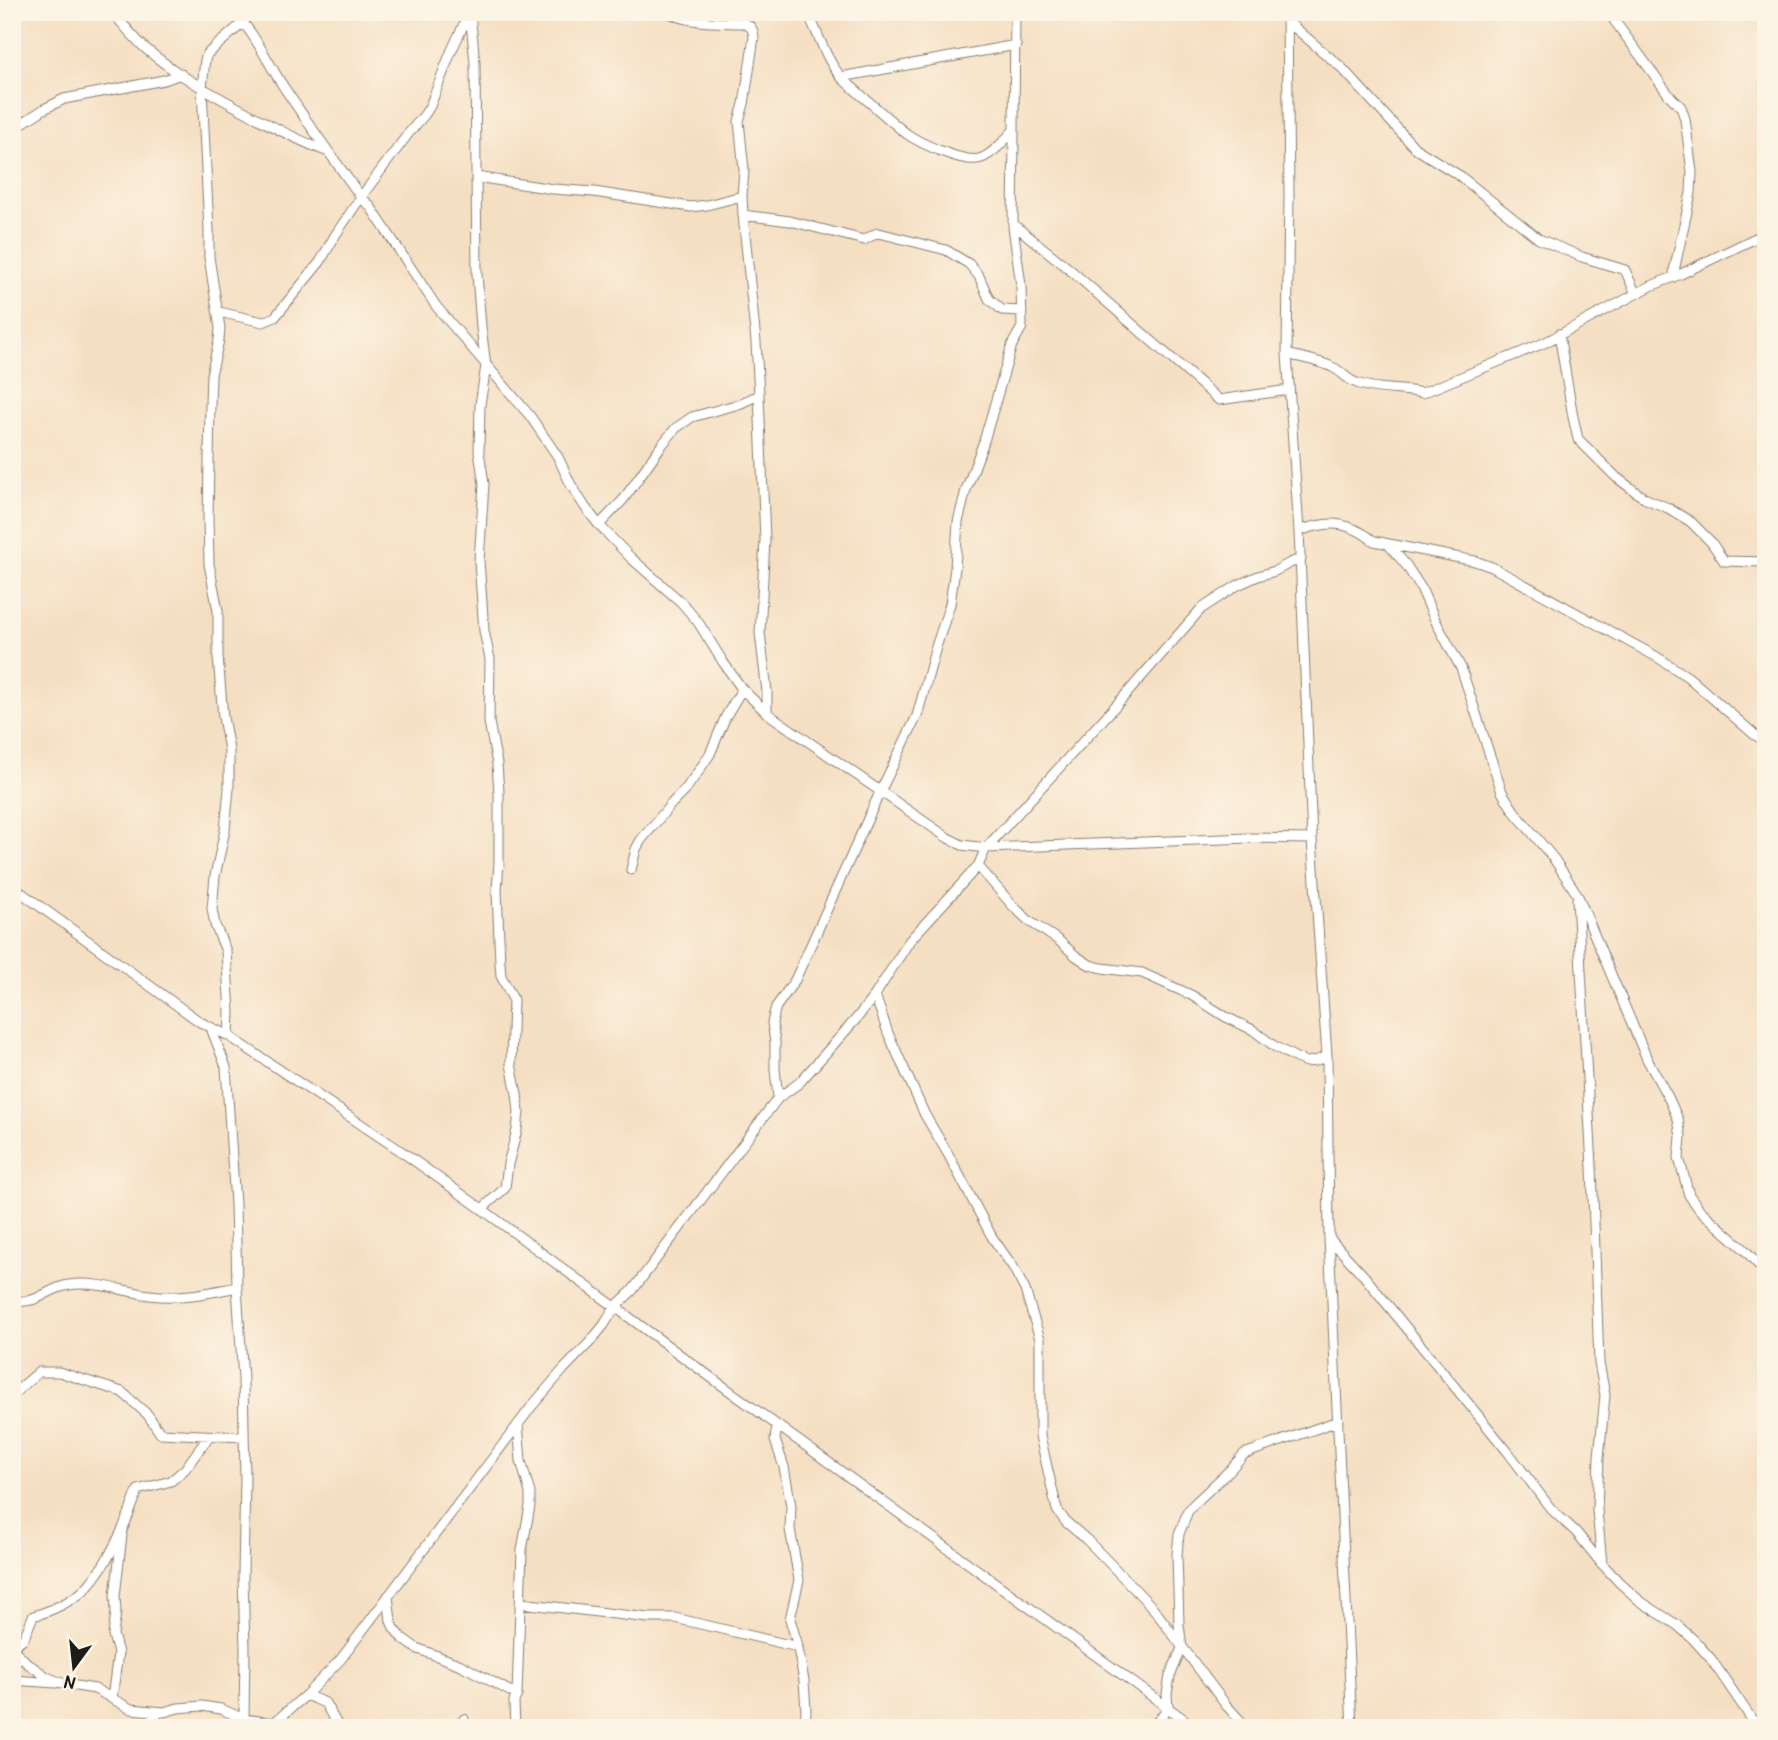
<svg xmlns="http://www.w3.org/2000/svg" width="1778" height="1740" viewBox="0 0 1778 1740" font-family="'Patrick Hand',sans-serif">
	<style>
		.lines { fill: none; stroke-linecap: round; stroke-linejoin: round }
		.minor-casing { stroke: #887e70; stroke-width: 11 }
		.minor { stroke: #fff; stroke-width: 9 }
	</style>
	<rect width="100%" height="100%" fill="#fcf5e5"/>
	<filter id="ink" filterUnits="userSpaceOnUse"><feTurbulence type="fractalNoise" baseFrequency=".0143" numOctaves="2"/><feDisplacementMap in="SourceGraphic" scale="14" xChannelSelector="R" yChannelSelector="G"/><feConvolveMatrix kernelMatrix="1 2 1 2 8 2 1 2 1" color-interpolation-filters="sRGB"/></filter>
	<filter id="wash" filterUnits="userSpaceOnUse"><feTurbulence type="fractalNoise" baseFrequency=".00686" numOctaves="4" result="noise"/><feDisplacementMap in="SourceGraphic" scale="28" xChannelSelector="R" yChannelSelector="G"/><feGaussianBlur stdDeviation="1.57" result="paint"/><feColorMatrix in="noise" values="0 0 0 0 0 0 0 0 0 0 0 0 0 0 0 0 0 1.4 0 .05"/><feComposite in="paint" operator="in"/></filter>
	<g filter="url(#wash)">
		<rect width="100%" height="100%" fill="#f5dfc3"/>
	</g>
	<g filter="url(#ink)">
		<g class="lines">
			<defs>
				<path id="minor" d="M112,12c11,12 21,25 33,36 29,25 65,45 99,63 27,15 53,29 82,40
					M234,12c22,23 34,51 51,77 25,37 50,72 76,108l9,9 66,100 94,110 28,41 13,28 14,22 14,18 32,33 50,44 17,20 25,40 19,27 25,24 181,125 14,7 24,3 263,-10 63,1
					M470,12l5,51 2,211 4,53 5,39 -6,39 -1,46 5,33 -5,77 5,70 6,28 -1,63 8,42 2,28v70l-2,28 3,73 1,13 12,23 -2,65 6,30 2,18 -2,18 -9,34 -3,24 -23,21
					M667,12c25,12 50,10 77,11 8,3 9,7 10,14l-10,67 -5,17 5,49 -2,26 1,19 13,127 3,53 6,145 -5,93 7,59v21
					M807,12c12,22 18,47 35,66 6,6 14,12 20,18 15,12 29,26 45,38 13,9 59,31 75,24 12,-5 23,-18 32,-28l1,-118
					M1287,12l2,183 -2,159 12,177 13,308 15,217 2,182 23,490
					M1608,12l61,83 12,12 4,12 7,53 -1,21 -17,78 1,3h6l85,-41
					M1287,21l55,47 73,80 45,28 79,63 43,18 43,13 11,24
					M841,77l175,-32
					M12,130l32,-21 20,-10 100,-19 17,-6
					M476,177l77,12 41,3 97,15 16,-2 35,-9
					M743,215l47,6 74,19 13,-7 6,1 63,16 23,14 10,12 10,23 13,11 20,1
					M1013,224l55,44 151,132 70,-10
					M219,312l44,10 12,-5 45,-55 16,-28 25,-37 47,-63 17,-20 5,-8 21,-54 18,-39
					M1559,334l14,83 5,22 38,38 28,21 24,10 23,14 20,20 13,19 42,1
					M1287,354c14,4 34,7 47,14 7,3 13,12 23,15 20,8 44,5 65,10l122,-50 107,-57 30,-12
					M599,525l24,-25 38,-54 15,-18 16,-11 47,-13 20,-9
					M1299,531c31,-11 49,-10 75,10l101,20 17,6 165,90 31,20 67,58 11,6
					M1388,544l18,21 15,23 15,34 25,46 41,124 12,19 40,48 23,35 70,165 22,40 9,20 3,18 -2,21 10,37 11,15 45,40 21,23
					M978,866l35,40 16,15 29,19 18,16 14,9 12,3 40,5 49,22 35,22 27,13 21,16 22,12 10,4 9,-1 12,-5
					M631,870l5,-21 5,-9 31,-37 13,-13 13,-18 12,-18 16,-38 16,-27
					M12,886l188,136 29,14 169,113 84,60 216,159 498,360
					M1577,899l15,268 7,196 6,32 -6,62 -2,53 5,54
					M875,995l13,38 37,82 23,39 44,83 21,30 12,23 15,49v97l17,74 9,12 21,18 66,68 73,97 21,23
					M211,1028l15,39 9,137 2,83 6,92 2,99 -2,97 2,75 -1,69 3,9
					M229,1036l1,-24 -4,-61 -11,-26 -3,-16 3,-33 10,-46 4,-41v-39l-6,-33 -5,-60v-46l-9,-47 -1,-46 2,-114 1,-29 8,-35 1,-12 -11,-71v-27l-7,-142 3,-28 2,-6 37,-32
					M778,1098l-3,-29v-27l-3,-19 2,-9 2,-7 19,-27 85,-188 37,-76 19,-69 14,-43 5,-36 3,-46 8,-32 18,-49 28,-96 10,-18 -1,-42 -8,-58 1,-97
					M1329,1238l35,38 144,176 43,57 25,23 26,32 18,19 20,18 37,24 17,15 17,19 40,59 8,10
					M12,1300c27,6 34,-12 57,-15 27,-4 54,6 81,10 29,4 58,-2 87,-8
					M12,1395l27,-23h20l63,20 26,23 12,18 84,4
					M777,1425l-2,15 9,27 7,39 -1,23 9,51 -9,39 7,24 7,38 2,29 -1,18
					M388,1596l3,25 3,7 8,10 14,10 45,17 56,30
					M521,1603l128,15h26l123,29
					M12,1647l12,-9 9,-22c16,-4 42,-16 53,-28 25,-28 40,-64 52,-98l33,-9 14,-12 24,-33
					M12,1648l15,15 20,14 17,7 31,5 36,20 33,3 14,-4 24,-2 19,3 23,10 30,4
					M12,1680l44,3
					M306,1695l19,8 14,25
					M112,1699l6,-46 -5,-18 3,-23 -1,-16 7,-61
					M141,1728l19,-16
					M268,1728l38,-33 35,-36 191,-253 31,-36 27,-28 14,-17 11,-18 17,-16 146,-193 21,-15 58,-65 18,-23 35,-55 68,-74 8,-18 143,-157 72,-82 37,-24 20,-9 17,-5 15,-8 11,-4
					M461,1728l3,-9
					M515,1728l-1,-27 3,-6 5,-145 8,-44v-13l-9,-32 -3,-37
					M1152,1728l16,-20 -1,-14 3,-18 12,-28 -3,-23 -2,-71 2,-20 9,-23 6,-7 36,-34 14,-16 94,-33"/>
			</defs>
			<use href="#minor" class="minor-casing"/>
			<use href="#minor" class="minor"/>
		</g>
	</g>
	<rect width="1778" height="1740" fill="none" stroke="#fcf5e5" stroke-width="42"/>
	<g transform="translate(74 1667) rotate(195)" stroke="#fcf5e5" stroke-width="5" paint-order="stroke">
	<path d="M0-5L12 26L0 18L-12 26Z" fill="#1c1c1c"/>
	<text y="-10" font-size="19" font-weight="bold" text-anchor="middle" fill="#1c1c1c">N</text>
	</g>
</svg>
